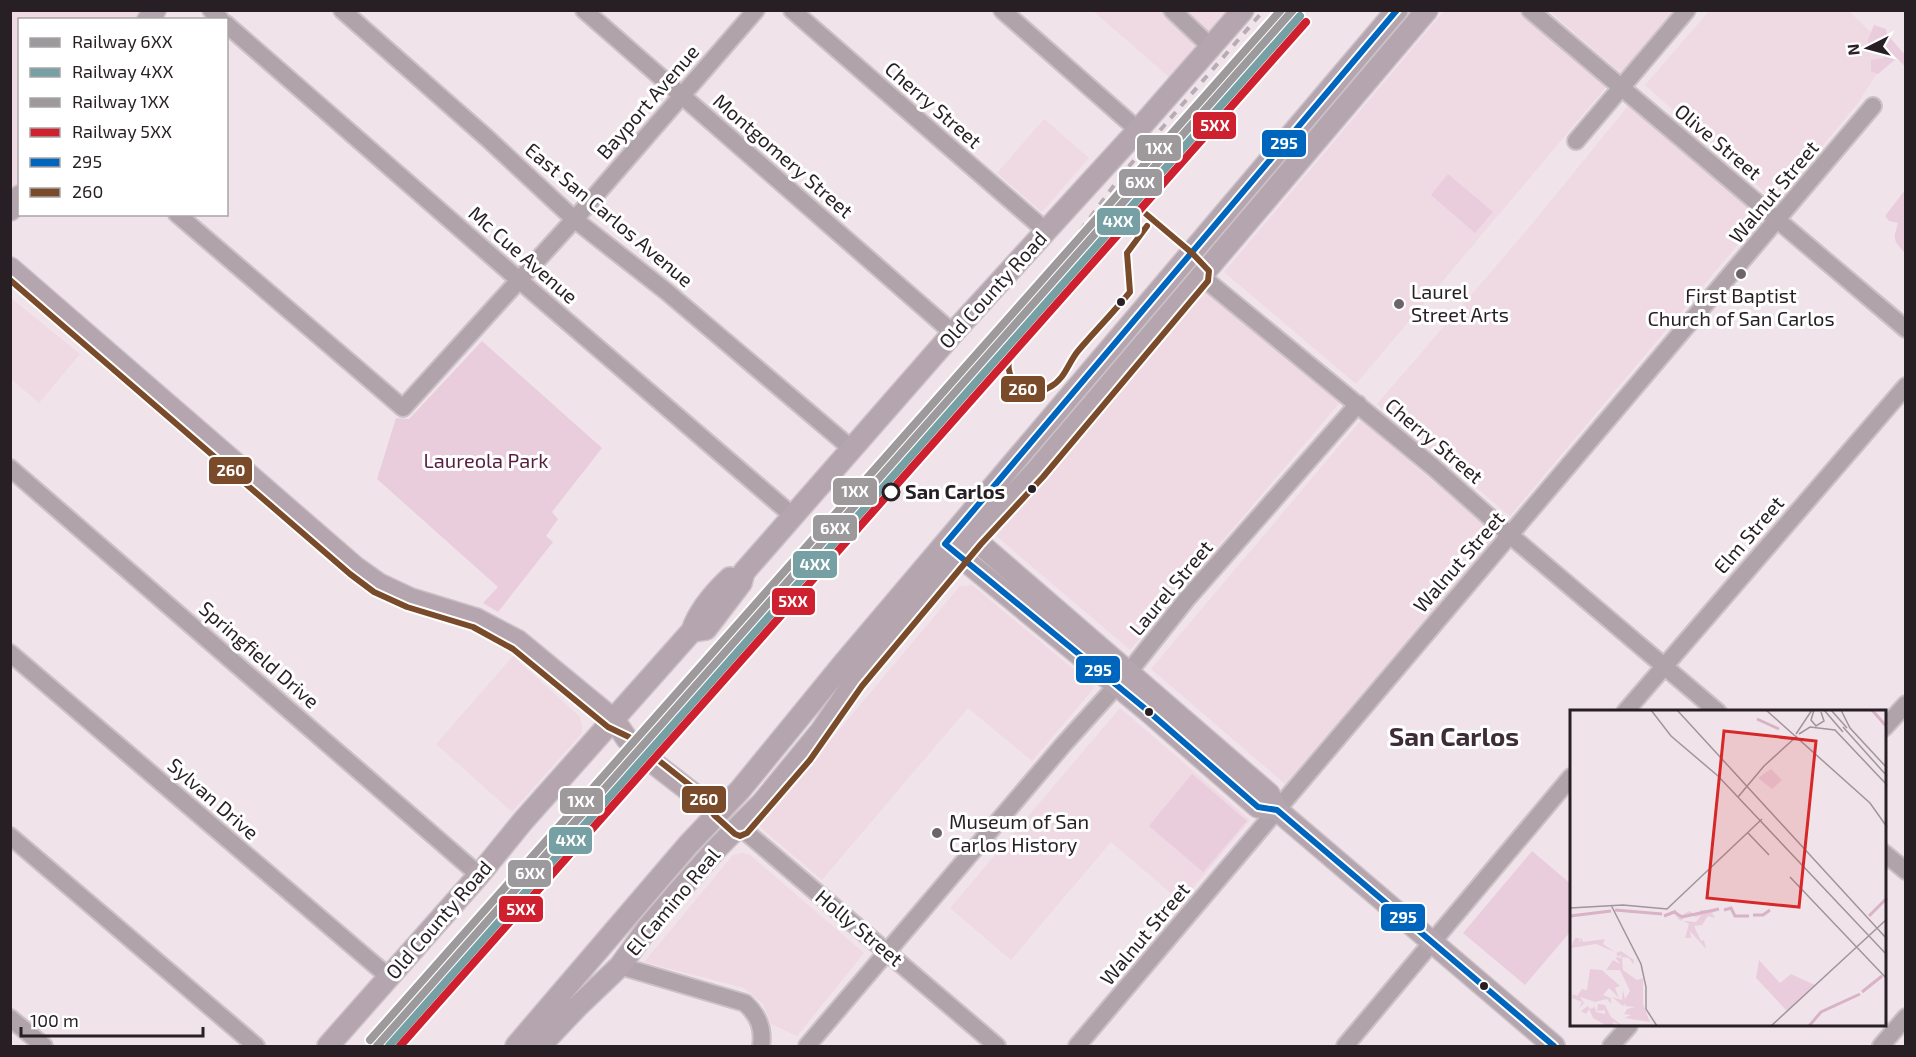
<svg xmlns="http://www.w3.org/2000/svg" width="1916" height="1057" viewBox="0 0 1916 1057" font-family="'Exo 2',sans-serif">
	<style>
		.built { fill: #efd9e3 }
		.green { fill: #eacddc }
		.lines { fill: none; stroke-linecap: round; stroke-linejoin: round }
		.minor-casing { stroke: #cbc1c6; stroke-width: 20 }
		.major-casing { stroke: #cbc1c6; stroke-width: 24 }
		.minor { stroke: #b1a3aa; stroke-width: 16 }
		.major { stroke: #b4a5ae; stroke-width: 21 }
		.rail { stroke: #b6acb1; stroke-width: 4; stroke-dasharray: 8 8; stroke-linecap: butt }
		.bus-1-casing { stroke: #fff; stroke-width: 10 }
		.bus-2-casing { stroke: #fff; stroke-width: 10 }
		.bus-1 { stroke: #0065bd; stroke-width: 6 }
		.bus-2 { stroke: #7a4b2a; stroke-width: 6 }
		.rail-1-casing { stroke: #fff; stroke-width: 12 }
		.rail-2-casing { stroke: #fff; stroke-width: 12 }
		.rail-3-casing { stroke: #fff; stroke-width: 12 }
		.rail-4-casing { stroke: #fff; stroke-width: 12 }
		.rail-1 { stroke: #9d9a9d; stroke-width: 8 }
		.rail-2 { stroke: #77a0a4; stroke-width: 8 }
		.rail-3 { stroke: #9e9a9c; stroke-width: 8 }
		.rail-4 { stroke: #ce202f; stroke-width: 8 }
		.poi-dot { fill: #6d6469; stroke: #fff; stroke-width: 2 }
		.bus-dot { fill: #271f23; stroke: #fff; stroke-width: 2 }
		.stop-dot { fill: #fff; stroke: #271f23; stroke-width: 3 }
		.labels { text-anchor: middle; stroke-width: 6; stroke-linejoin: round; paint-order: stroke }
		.street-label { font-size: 20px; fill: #271f23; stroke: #fff }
		.poi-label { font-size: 20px; fill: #271f23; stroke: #fff; text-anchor: start }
		.park-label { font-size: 20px; fill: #581d40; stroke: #fff }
		.stop-label { font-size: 20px; font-weight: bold; fill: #271f23; stroke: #fff; text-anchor: start }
		.district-label { font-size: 26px; font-weight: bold; fill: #3e2d36; stroke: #fff }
		.inset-river { fill: none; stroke: #d8b2c5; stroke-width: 3 }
		.inset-road { fill: none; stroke: #a0959a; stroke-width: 1.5 }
		.view { fill: #d62828; fill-opacity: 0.15; stroke: #d62828; stroke-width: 3 }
		.inset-edge { fill: none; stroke: #271f23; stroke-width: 3 }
		.line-badge { stroke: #fff; stroke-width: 2 }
		.badge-label { font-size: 16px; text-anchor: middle; font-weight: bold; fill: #fff }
	</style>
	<rect width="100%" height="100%" fill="#f0e4ea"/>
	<path class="built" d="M11,11h144l-7,8 -128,1v176l-9,14z
		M1093,11h150l-66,73z
		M1444,11h74l89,75 -251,298 -132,-112z
		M1549,11h126l-54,62z
		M1709,11h140l42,41 -33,51 -82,99 -131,-117z
		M1628,106l132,112 -250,298 -133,-112 150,-174z
		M1044,119l45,39 -47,54 -45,-39z
		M1206,286l135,115 -211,249 -135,-115z
		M11,298l69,56 -41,49 -28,-24z
		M1361,420l135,115 -211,249 -134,-115z
		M972,585l123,102 -63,74 -64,-53 -146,172 -62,-53v-3l200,-238z
		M513,656l67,61 2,8v8l-70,79 -76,-68z
		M1120,708l130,112 -69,82 -70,-60 -100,118 -61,-52z
		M742,853l8,2 114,98 -67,83 -26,-12 -8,-20 -19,-16 -100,-26 89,-107z"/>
	<path class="green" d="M1874,25l12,4 1,5 18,21v12l-8,-9 -19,16 -7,-3v-11l13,-2v-8l-16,-5v-6z
		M1448,174l45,38 -18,21 -44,-38z
		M1905,190l1,63h-1c-12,-13 -12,-13 -7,-30l-9,-2 -4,-5z
		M482,341l120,107 -50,64 6,7 -12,17 7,6 -55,70 -15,-9 15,-16 -121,-108 19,-61 13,1z
		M1192,774l55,47 -44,51 -54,-46z
		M1532,851l39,33v47l-46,54 -62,-52z"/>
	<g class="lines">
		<defs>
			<path id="minor" d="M211,10l10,10
				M342,10l145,128 87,81 93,73 185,157
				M584,10l369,323
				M792,10l254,221
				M1002,10l136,120
				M1172,10l39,37
				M1530,10l376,319
				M226,24l293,256 274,236
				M1576,141l111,-131
				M177,214l226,194 178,-196 175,-202
				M1201,276l232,191 78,69 207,176
				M10,468l469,407
				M10,653l379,324
				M1625,712l281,-326
				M1884,728l22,-24
				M740,827l257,219
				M10,836l246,210
				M1884,853l22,18
				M620,966l125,37c13,12 19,25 16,43
				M10,1018l34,28
				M807,1046l256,-301 65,-72 58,-73 172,-196
				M1077,1046l796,-940
				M1345,1046l226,-269
				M1611,1046l18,-20
				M1881,1046l25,-29"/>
			<path id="major" d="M148,20l7,-10
				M10,210l10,-14
				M10,268l345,299 24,17 32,15 65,20 42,22 96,79 13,19 24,22 49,38 21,10
				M965,531l304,263 8,16 277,236
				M950,548l198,163 110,96 19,3
				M692,631l14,-2 35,-46 3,-11 209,-239 185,-203 105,-120
				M328,1046l151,-171 44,-54 169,-190c7,-21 22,-38 38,-53
				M516,1046l172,-201 52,-55 103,-126 554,-654
				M540,1046l38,-40 42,-40 29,-40 28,-33 39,-44 46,-46 59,-72 34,-50 29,-35 90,-108 62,-67 391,-461"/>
		</defs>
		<use href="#minor" class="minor-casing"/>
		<use href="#major" class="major-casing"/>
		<use href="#minor" class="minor"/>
		<use href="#major" class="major"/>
		<path class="rail" d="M1052,269l72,-97 140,-162"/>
		<defs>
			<path id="bus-1" d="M945,544l203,167 110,96 19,3 277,236
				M945,544l452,-534"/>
			<path id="bus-2" d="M1133,216l-21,27 -20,14 -80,94c-13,26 13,52 38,36 15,-8 18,-24 28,-36 17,-20 35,-38 52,-59l-3,-39 20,-27
				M10,280l340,294 24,18 33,15 66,20 40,22 95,78 21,10 72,57 13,21 21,19 5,2 7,-3 63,-73 52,-74 119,-142 62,-67 165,-196 1,-10 -17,-18 -46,-39"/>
		</defs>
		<use href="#bus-1" class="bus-1-casing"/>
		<use href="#bus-2" class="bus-2-casing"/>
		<use href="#bus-1" class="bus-1"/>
		<use href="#bus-2" class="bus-2"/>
		<defs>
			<path id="rail-1" d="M377,1046l916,-1036"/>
			<path id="rail-2" d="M389,1046l911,-1030"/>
			<path id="rail-3" d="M370,1040l911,-1030"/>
			<path id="rail-4" d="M400,1046l906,-1024"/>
		</defs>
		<use href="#rail-1" class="rail-1-casing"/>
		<use href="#rail-2" class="rail-2-casing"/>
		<use href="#rail-3" class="rail-3-casing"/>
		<use href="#rail-4" class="rail-4-casing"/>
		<use href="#rail-1" class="rail-1"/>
		<use href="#rail-2" class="rail-2"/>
		<use href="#rail-3" class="rail-3"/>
		<use href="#rail-4" class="rail-4"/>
	</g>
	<g class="poi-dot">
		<circle cx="1741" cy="274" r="6"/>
		<circle cx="1399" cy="304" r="6"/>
		<circle cx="937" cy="833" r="6"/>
	</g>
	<g class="bus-dot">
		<circle cx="1121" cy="302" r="5"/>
		<circle cx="1032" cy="489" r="5"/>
		<circle cx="1149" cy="712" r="5"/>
		<circle cx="1484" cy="986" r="5"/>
	</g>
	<circle class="stop-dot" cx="891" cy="492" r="8"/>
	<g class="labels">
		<g class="street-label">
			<text transform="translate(648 102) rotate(-49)" y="7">Bayport Avenue</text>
			<text transform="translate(933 105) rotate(41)" y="7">Cherry Street</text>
			<text transform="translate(1718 142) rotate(40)" y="7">Olive Street</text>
			<text transform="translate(783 156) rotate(41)" y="7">Montgomery Street</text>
			<text transform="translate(1774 192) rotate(-50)" y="7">Walnut Street</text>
			<text transform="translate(609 215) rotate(40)" y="7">East San Carlos Avenue</text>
			<text transform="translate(523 255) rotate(41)" y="7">Mc Cue Avenue</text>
			<text transform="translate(993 290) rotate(-48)" y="7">Old County Road</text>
			<text transform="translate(1434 441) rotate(40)" y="7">Cherry Street</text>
			<text transform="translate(1749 535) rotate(-49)" y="7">Elm Street</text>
			<text transform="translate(1459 562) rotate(-49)" y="7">Walnut Street</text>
			<text transform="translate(1171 588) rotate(-50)" y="7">Laurel Street</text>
			<text transform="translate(259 655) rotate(41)" y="7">Springfield Drive</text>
			<text transform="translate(213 799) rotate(41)" y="7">Sylvan Drive</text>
			<text transform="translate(673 902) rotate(-50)" y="7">El Camino Real</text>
			<text transform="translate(439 920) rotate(-49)" y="7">Old County Road</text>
			<text transform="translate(859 928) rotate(40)" y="7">Holly Street</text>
			<text transform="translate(1145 934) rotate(-50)" y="7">Walnut Street</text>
		</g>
		<g class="poi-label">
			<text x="1411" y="299">Laurel<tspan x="1411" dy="23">Street Arts</tspan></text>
			<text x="1741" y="303" text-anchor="middle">First Baptist<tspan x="1741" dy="23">Church of San Carlos</tspan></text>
			<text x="949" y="829">Museum of San<tspan x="949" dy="23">Carlos History</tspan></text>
		</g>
		<g class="park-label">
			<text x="486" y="468">Laureola Park</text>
		</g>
		<g class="stop-label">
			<text x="905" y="499">San Carlos</text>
		</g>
		<g class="district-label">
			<text x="1454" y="746">San Carlos</text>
		</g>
	</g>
	<g transform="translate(1570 710)">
		<rect width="316" height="316" fill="#f0e4ea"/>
		<path d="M201,59l11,11 -10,9 -14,-11zM105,199l5,7 9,-5 7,4 5,-5h19l-8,3 3,5 -7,-2 -6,9 -8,1 7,15 3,-1 2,9 -16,-18 1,7h-6l4,-14 -5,-3 12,1 5,-7 -5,2 -7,-3 -9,7 -7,-9zM11,227l2,5 22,-3 -2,5 12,8 -19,-8 -25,4 4,-10h4l1,5zM51,241l13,9 -1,4 -4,-6 -7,-1 1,13 14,10 6,-2v26l7,18 -26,-4 7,-3 -7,-1 3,-5 8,-2 -10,-1 1,-3 -3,3 -11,-9 10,3 1,-10 2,9 5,-8 -10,-21h-14l7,-10 7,4 -5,-7 6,1v-3l-3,2 -2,-4zM189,250l21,23 11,-9 24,11 -28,26 -31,-33zM20,259l12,1 18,16 -5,2 4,10 -10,-10 -6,7 8,3v6l-4,-5 -12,3 -15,-5 4,6 -5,5 3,-6 -10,-4 1,-4 4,2 5,-7 5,1zM28,294l7,1 6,12 12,9 -10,-4 1,4h-7l-14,-8 -4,-9 -3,5 -5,-3 7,-5 2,3 5,-2 1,5 9,2v-4l-8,1z" fill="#eacddc"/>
		<path class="inset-river" d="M302,0l15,17M187,9l22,10M45,200l47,4M154,200l7,-2 4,8h14M183,205h10l7,-5M0,206l41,-5M94,206l10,-4 8,5 37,-8M299,206l18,-18M292,282l20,-16M239,316l12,-14 39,-18"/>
		<path class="inset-road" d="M81,0l20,26 47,40 169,179M107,0l210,229M196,0l104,93 17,24M244,0l-3,10 5,6 8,-5 -3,-9M254,0l19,22M261,0l16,18M271,0l9,18 37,40M273,17l44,49M226,24l16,-24M229,24l11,-7 25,3 52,55M168,87l26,-31 33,-30M178,123l21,22M220,167l97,102M41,195l30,59 5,23v22l11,17M0,198l53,-3 44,4 95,-90M201,316l116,-107"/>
		<path class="view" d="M154,21l92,10 -17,166 -92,-9z"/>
		<rect width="316" height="316" class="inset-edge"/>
	</g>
	<g class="line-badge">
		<rect x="1192" y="111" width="45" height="29" rx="6" fill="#ce202f"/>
		<rect x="1261" y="129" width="46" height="29" rx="6" fill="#0065bd"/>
		<rect x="1136" y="134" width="46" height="28" rx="6" fill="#9e9a9c"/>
		<rect x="1118" y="168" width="45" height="29" rx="6" fill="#9d9a9d"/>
		<rect x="1096" y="207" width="45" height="29" rx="6" fill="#77a0a4"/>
		<rect x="1000" y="375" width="46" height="28" rx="6" fill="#7a4b2a"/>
		<rect x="208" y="456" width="45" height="29" rx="6" fill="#7a4b2a"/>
		<rect x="832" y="477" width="46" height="29" rx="6" fill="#9e9a9c"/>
		<rect x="812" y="514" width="46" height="28" rx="6" fill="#9d9a9d"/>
		<rect x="792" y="550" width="46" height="29" rx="6" fill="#77a0a4"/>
		<rect x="771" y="587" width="45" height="29" rx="6" fill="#ce202f"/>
		<rect x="1075" y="655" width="46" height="29" rx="6" fill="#0065bd"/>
		<rect x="681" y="785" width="46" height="29" rx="6" fill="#7a4b2a"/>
		<rect x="559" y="787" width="45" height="28" rx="6" fill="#9e9a9c"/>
		<rect x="548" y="826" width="45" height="29" rx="6" fill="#77a0a4"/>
		<rect x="507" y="859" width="45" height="29" rx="6" fill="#9d9a9d"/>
		<rect x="498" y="895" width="46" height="28" rx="6" fill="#ce202f"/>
		<rect x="1380" y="903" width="46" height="29" rx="6" fill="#0065bd"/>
	</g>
	<g class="badge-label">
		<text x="1215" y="131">5XX</text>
		<text x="1284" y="149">295</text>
		<text x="1159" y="154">1XX</text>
		<text x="1140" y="188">6XX</text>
		<text x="1118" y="227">4XX</text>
		<text x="1023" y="395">260</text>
		<text x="231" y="476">260</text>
		<text x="855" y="497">1XX</text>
		<text x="835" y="534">6XX</text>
		<text x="815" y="570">4XX</text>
		<text x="793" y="607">5XX</text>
		<text x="1098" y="676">295</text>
		<text x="704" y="805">260</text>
		<text x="581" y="807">1XX</text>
		<text x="571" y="846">4XX</text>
		<text x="530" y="879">6XX</text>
		<text x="521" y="915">5XX</text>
		<text x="1403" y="923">295</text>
	</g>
	<rect width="1916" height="1057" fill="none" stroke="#271f23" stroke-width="24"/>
	<rect x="18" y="18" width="210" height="198" fill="#ffffff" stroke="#a9a5a7" stroke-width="1.5"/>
	<rect x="30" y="38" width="30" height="9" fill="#9d9a9d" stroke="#a9a5a7" stroke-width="1.5"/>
	<text x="72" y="48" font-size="18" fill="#271f23">Railway 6XX</text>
	<rect x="30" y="68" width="30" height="9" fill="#77a0a4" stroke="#a9a5a7" stroke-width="1.5"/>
	<text x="72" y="78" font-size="18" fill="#271f23">Railway 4XX</text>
	<rect x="30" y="98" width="30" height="9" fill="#9e9a9c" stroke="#a9a5a7" stroke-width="1.5"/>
	<text x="72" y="108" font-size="18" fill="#271f23">Railway 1XX</text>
	<rect x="30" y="128" width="30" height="9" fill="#ce202f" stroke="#a9a5a7" stroke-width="1.5"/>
	<text x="72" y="138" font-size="18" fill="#271f23">Railway 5XX</text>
	<rect x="30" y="158" width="30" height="9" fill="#0065bd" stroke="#a9a5a7" stroke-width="1.5"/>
	<text x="72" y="168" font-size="18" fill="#271f23">295</text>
	<rect x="30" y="188" width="30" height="9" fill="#7a4b2a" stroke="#a9a5a7" stroke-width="1.5"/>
	<text x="72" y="198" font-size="18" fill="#271f23">260</text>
	<g transform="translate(1868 48) rotate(264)" stroke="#ffffff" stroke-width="4.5" paint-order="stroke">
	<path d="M0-4.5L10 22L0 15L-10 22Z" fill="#271f23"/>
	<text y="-9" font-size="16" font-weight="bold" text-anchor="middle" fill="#271f23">N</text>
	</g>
	<path d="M21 1027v9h182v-9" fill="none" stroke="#271f23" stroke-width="3"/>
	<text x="30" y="1027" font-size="18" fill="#271f23" stroke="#ffffff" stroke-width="4.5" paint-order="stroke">100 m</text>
</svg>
